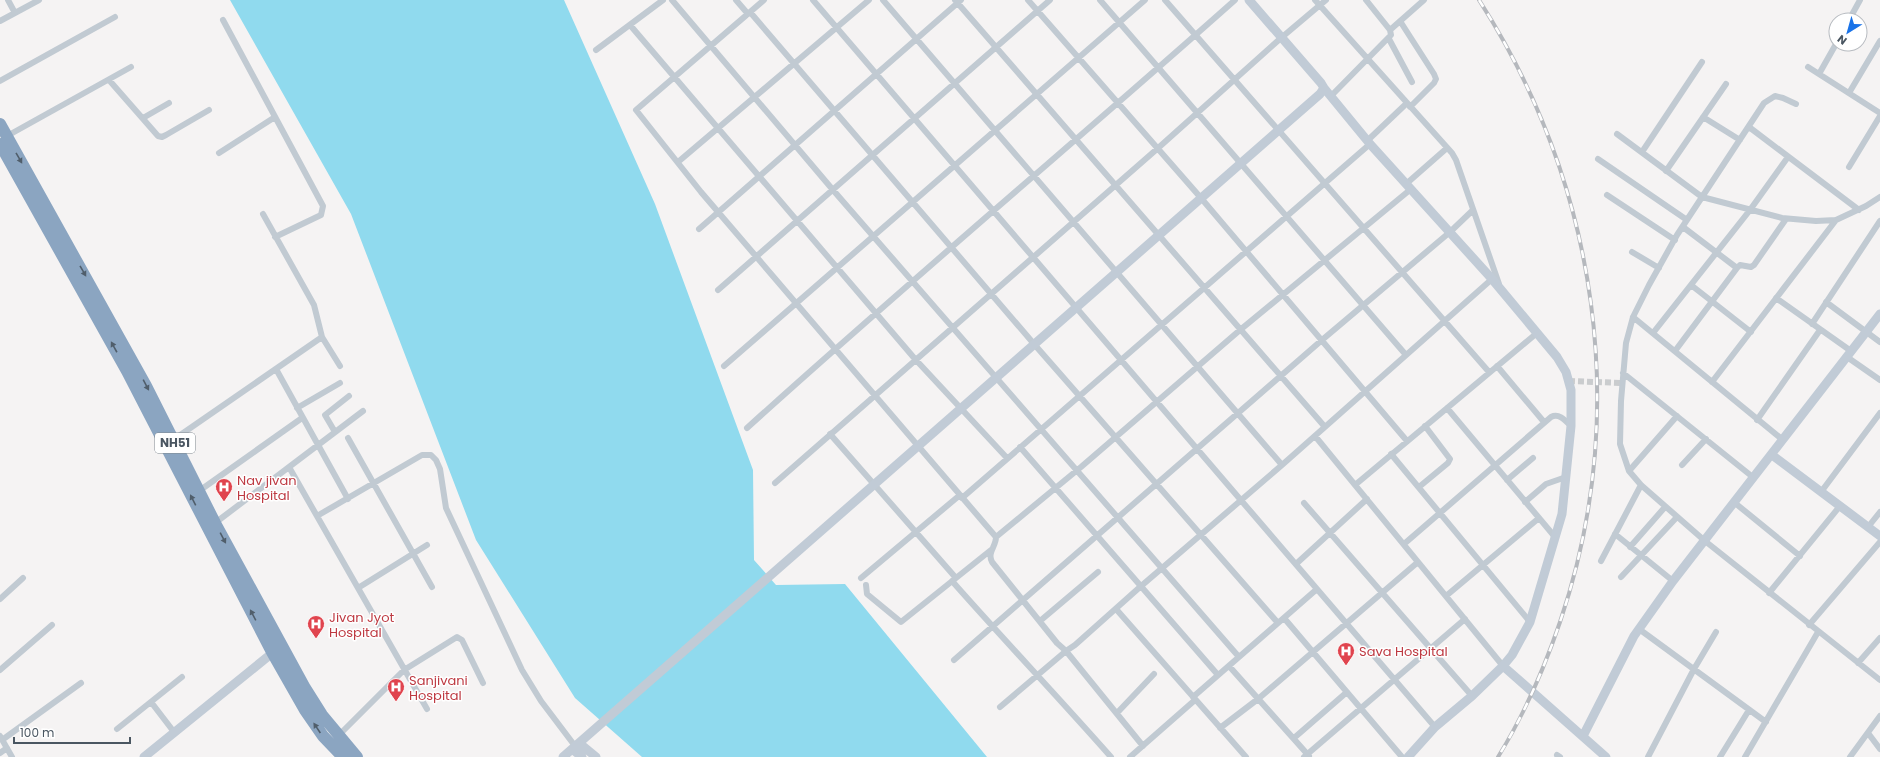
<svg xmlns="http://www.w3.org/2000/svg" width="1880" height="757" viewBox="0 0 1880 757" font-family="Poppins,sans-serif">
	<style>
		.water { fill: #90daee }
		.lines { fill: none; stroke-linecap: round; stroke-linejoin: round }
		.street-tunnel { stroke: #caccce; stroke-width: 6; stroke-dasharray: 6 3; stroke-linecap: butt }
		.street { stroke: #c1cad2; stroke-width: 6 }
		.secondary { stroke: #c1cbd6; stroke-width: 9 }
		.highway { stroke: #8ba5c1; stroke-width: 12 }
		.rail-casing { stroke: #b5b8bd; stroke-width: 4 }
		.rail { stroke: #fff; stroke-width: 2.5; stroke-dasharray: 8; stroke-linecap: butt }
		.oneway { fill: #505e6b }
		.labels { text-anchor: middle; stroke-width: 3; stroke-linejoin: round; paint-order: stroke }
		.shield { fill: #fff; stroke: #808990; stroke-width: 1 }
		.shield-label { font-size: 12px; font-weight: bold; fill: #4a5661 }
		.health-label { font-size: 13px; fill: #be3a42; stroke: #fff; text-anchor: start }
	</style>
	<rect width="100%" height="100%" fill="#f5f3f3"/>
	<path class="water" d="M230,0h334l91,204 98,266 1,90 22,25 69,-1 142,173h-345l-67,-59 -99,-158 -125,-326z"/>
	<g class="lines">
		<path class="street-tunnel" d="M1569,381l53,2"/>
		<path class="street" d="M8,0l7,13
			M672,0l161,190 406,467
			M736,0l12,14
			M764,0l-128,110 65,82 295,345c0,10 -9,15 -4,25l65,81 9,8 9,-6 65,-58 142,-122 210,-186
			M813,0l622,727
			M883,0l399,465
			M955,0l370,427
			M1028,0l173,198 206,243
			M1100,0l306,355
			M1165,0l324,372
			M1315,0l137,153 4,7 43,124
			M750,12l284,332 244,279
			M223,20l100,186 -2,9 -46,22
			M1849,20l11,-20
			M0,21l39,-21
			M1400,21l34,53 2,5 -2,4 -24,24
			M630,25l285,334 92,99
			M1390,30l34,-30
			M1389,39l23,43
			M596,50l67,-50
			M1808,67l72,46
			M1819,74l17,-30
			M109,80l49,56 4,1 4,-2 43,-25
			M0,81l115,-64
			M1849,93l31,-52
			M1331,96l60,-61 -1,-5 -24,-30
			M1796,104l-13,-6 -8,-2 -11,7 -87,132 -28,50 -16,32 -7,26 -5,58 -1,43 9,27 12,14 64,56 175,139
			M1703,117l37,23
			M143,118l26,-15
			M1749,127l110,83
			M1617,134l85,63 80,21 34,3 20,-1 30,-14 14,-9
			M7,136l124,-69
			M1367,141l40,-38
			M1642,152l60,-90
			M219,153l56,-36
			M1598,159l89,61
			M678,162l191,-162
			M1849,167l31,-51
			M1666,171l60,-87
			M1406,184l41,-36
			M1607,195l68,45
			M1683,227l54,41
			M699,229l262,-229
			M1632,252l27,16
			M1691,285l60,47
			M718,290l332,-290
			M1776,298l75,53
			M1826,302l54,40
			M1633,317l150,123
			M1812,324l68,-103
			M1653,333l97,-123 38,-53
			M322,337l18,29
			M1675,351l62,-83 3,-3 11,2 3,-2 32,-46
			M1847,357l33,23
			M724,366l421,-366
			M1497,366l47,56
			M276,369l72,130
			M1623,373l131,105
			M1712,382l124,-162
			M297,408l43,-25
			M1447,408l108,129
			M1757,420l63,-90
			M747,428c160,-145 326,-284 488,-428
			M335,432l-10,-17 24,-19
			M830,434l126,144
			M1315,436l188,230
			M348,438l84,149
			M173,440l149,-103 -8,-32 -51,-91
			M1020,447l198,228
			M1391,454l139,168
			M1682,465l24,-26
			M289,467l138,242
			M1629,471l48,-55
			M1507,480l26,-22
			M775,483l382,-334 124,-111 45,-38
			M1355,485l182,-152
			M1419,487l29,-24 2,-4 -25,-33
			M199,491l103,-73
			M1821,492l59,-79
			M962,498l408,-354
			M1525,502l21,-18 20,-7
			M1304,503l168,193
			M1735,503l65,53
			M317,516l105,-61h9l5,5 4,9 6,39 76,162 19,31 34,45
			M215,523l148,-112
			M1868,527l12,-15
			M1615,534l58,47
			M996,537l85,-70 159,-137 171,-141
			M1404,544l147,-127c8,-4 14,3 20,9
			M1630,547l35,-40
			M1601,561l40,-76
			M1296,564l71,-65
			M1621,577l56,-60
			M861,578l99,-83
			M952,581c52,59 107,117 159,176
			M866,585l1,9 34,28 90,-72
			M358,588l69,-43
			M1769,593l71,-87
			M1446,596l93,-78
			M0,599l23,-21
			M1116,609l130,148
			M1284,618l118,139
			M1040,621l58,-49
			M1809,625l71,-83
			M1639,629l127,93
			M954,660l368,-320 128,-108 23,-22
			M1858,663l22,-25
			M1229,666l80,90
			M0,670l52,-45
			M1193,697l124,-108
			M151,702l23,30
			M1000,707l66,-56 77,95
			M1117,713l37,-39
			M1220,728l38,-29 160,-137
			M117,729l65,-52
			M1868,733l12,16
			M0,736l12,21
			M338,736l66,-66 53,-33 5,3 21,43
			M1294,738l53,-46
			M2,740l79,-57
			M0,753l7,-5
			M1557,755l3,2
			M1130,757l65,-57
			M1304,757l161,-138
			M1648,757l46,-88 22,-37
			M1720,757l29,-47
			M1745,757l73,-125
			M1850,757l30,-41"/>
		<path class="secondary" d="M1324,88l46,56 122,135 65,78 9,15 5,18v36l-9,88 -32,108 -18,33 -9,11 -31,30 -37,31 -27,30
			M1772,455l108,81
			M1503,666l103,91
			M1583,736l51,-100 39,-55 207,-267
			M579,743l17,14
			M572,749l10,8
			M144,757l132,-107
			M563,757l757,-663 4,-6 -3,-5 -72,-83"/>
		<path class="highway" d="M0,124l146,262 69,137 90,165 17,27 35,42
			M0,144l127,227 145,281 33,58 18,26 20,21"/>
		<defs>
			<path id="rail" d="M1479,0c119,186 152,412 81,622 -16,47 -36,93 -62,135"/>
		</defs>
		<use href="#rail" class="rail-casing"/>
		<use href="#rail" class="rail"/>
	</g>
	<defs><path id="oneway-solid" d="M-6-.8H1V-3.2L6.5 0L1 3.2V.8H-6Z"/></defs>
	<g class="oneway">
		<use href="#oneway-solid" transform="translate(19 158) rotate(60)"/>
		<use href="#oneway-solid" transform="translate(83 271) rotate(60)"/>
		<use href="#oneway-solid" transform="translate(114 347) rotate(-119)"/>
		<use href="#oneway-solid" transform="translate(146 385) rotate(62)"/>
		<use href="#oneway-solid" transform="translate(193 500) rotate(-117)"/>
		<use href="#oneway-solid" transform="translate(223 538) rotate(62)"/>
		<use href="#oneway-solid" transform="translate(253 615) rotate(-118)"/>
		<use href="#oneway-solid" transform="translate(317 728) rotate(-124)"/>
	</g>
	<defs>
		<symbol id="hospital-pin" viewBox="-11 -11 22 30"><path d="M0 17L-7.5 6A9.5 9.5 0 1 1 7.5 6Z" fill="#e0444e" stroke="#fff"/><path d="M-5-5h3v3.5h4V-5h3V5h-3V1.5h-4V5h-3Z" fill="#fff"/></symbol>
	</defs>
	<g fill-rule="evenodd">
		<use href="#hospital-pin" x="214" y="477" width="20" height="27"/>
		<use href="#hospital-pin" x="306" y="614" width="20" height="27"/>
		<use href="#hospital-pin" x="1336" y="641" width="20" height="27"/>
		<use href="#hospital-pin" x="386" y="677" width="20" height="27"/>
	</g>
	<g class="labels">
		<rect class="shield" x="155" y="433" width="40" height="20" rx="3"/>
		<g class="shield-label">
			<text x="175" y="447">NH51</text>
		</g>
		<g class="health-label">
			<text x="237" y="485">Nav jivan<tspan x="237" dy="15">Hospital</tspan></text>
			<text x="329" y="622">Jivan Jyot<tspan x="329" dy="15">Hospital</tspan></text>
			<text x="1359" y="656">Sava Hospital</text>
			<text x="409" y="685">Sanjivani<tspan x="409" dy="15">Hospital</tspan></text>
		</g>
	</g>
	<g transform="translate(1848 32) rotate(217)"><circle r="19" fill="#ffffff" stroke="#b7bbc0"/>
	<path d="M0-3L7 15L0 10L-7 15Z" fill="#1a73e8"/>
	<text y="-6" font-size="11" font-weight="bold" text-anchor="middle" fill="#4a5661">N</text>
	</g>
	<path d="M14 737v6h116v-6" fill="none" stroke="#4a5661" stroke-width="2"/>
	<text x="20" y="737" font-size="12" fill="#4a5661" stroke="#ffffff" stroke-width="3" paint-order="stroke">100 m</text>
</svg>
